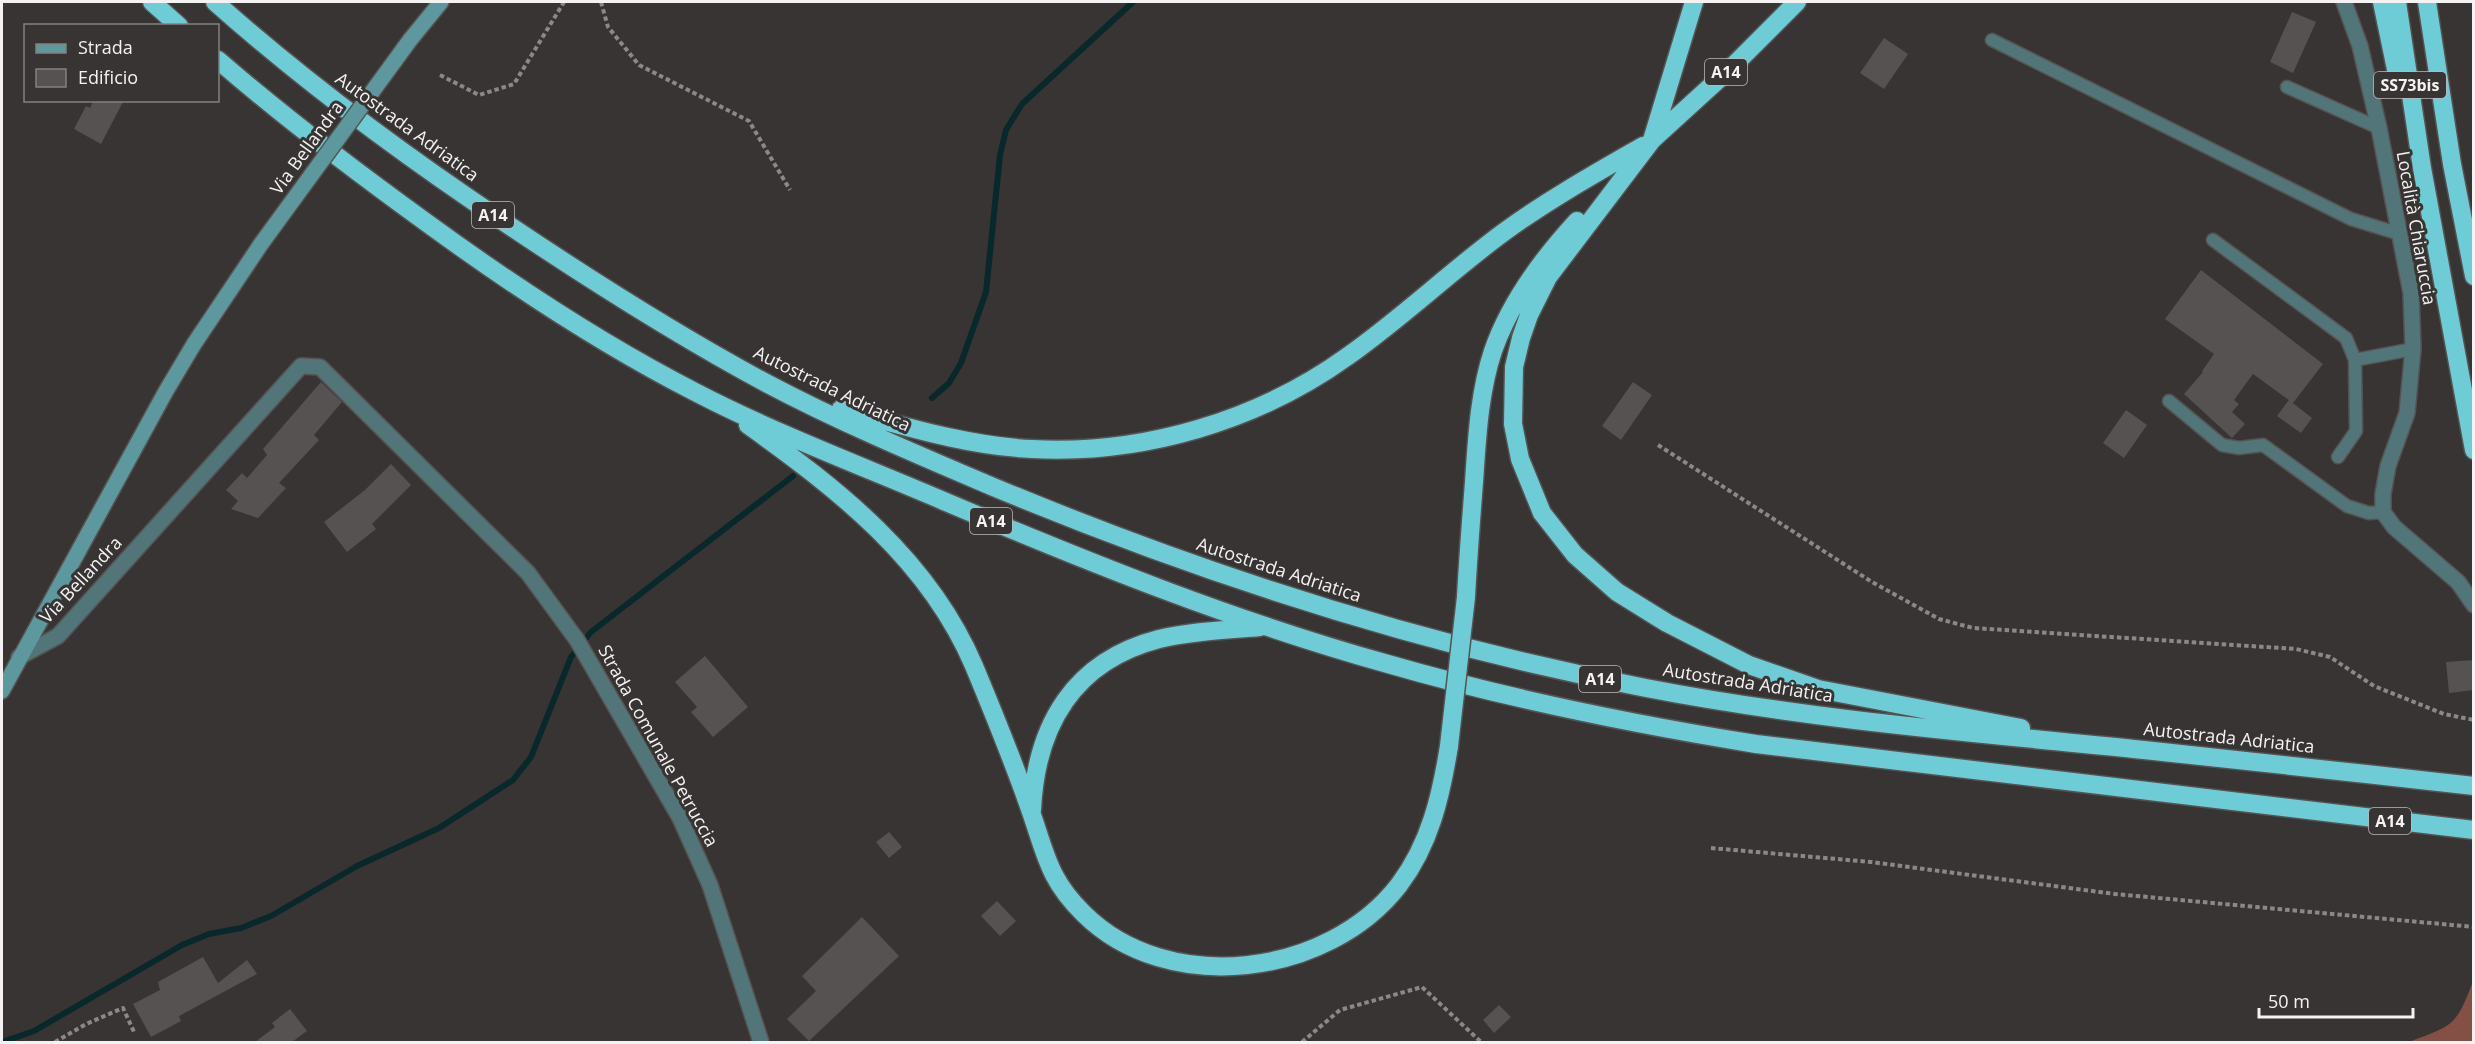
<svg xmlns="http://www.w3.org/2000/svg" width="2475" height="1044" viewBox="0 0 2475 1044" font-family="'Open Sans',sans-serif">
	<style>
		.green { fill: #844f45 }
		.lines { fill: none; stroke-linecap: round; stroke-linejoin: round }
		.stream { stroke: #09282c; stroke-width: 6 }
		.building { fill: #565252 }
		.lane-casing { stroke: #565252; stroke-width: 15 }
		.street-casing { stroke: #565252; stroke-width: 18 }
		.secondary-casing { stroke: #565252; stroke-width: 18 }
		.highway-casing { stroke: #565252; stroke-width: 21 }
		.path { stroke: #8b8888; stroke-width: 4; stroke-dasharray: 4.5 3; stroke-linecap: butt }
		.lane { stroke: #527579; stroke-width: 12 }
		.street { stroke: #527579; stroke-width: 15 }
		.secondary { stroke: #5e989f; stroke-width: 15 }
		.highway { stroke: #6eccd6; stroke-width: 18 }
		.secondary-bridge-casing { stroke: #565252; stroke-width: 18; stroke-linecap: butt }
		.highway-bridge-casing { stroke: #565252; stroke-width: 21; stroke-linecap: butt }
		.secondary-bridge { stroke: #5e989f; stroke-width: 15 }
		.highway-bridge { stroke: #6eccd6; stroke-width: 18 }
		.labels { text-anchor: middle; stroke-width: 6; stroke-linejoin: round; paint-order: stroke }
		.shield { fill: #383434; stroke: #bcb9b9; stroke-width: 1.5 }
		.shield-label { font-size: 16px; font-weight: bold; fill: #f4f2f2 }
		.street-label { font-size: 18px; fill: #f4f2f2; stroke: #383434 }
	</style>
	<rect width="100%" height="100%" fill="#383434"/>
	<path class="green" d="M2473,981v61h-64c44,-17 47,-15 64,-61z"/>
	<g class="lines">
		<path class="stream" d="M932,398l17,-15 12,-20 25,-71 14,-137 6,-25 16,-26 111,-102
			M2,1042l32,-11 148,-86 27,-11 32,-6 30,-12 86,-50 82,-38 74,-48 18,-23 40,-100 20,-25 202,-156"/>
	</g>
	<path class="building" d="M2292,12l24,10 -23,51 -23,-11z
		M1884,38l24,16 -24,35 -24,-16z
		M94,100h30l-23,44 -27,-15 12,-23 4,2z
		M2201,270l122,94 -30,39 -40,-29 -19,26 5,4 -7,8 13,12 -13,14 -48,-44 19,-22 -1,-1 12,-17 -49,-35z
		M321,382l21,20 -28,33 5,5 -40,43 7,5 -28,30 -27,-9 7,-8 -12,-11 16,-17 5,5 20,-23 -4,-6z
		M1633,382l19,13 -31,45 -19,-14z
		M2289,400l23,18 -11,15 -24,-17z
		M2126,410l21,15 -23,33 -21,-15z
		M391,464l20,21 -39,39 4,5 -29,23 -23,-30 41,-32z
		M705,656l43,51 -35,30 -22,-25 6,-5 -22,-25z
		M2474,660v30l-25,3 -3,-31z
		M889,832l13,15 -13,11 -13,-16z
		M997,901l19,20 -16,15 -19,-20z
		M862,917l37,39 -90,85 -22,-22 29,-28 -14,-15z
		M203,957l15,26 29,-23 10,14 -78,42 2,5 -30,16 -18,-33 27,-14 -2,-8z
		M1499,1005l12,12 -17,16 -11,-13z
		M290,1009l17,22 -15,11h-37l20,-15 -3,-4z"/>
	<g class="lines">
		<defs>
			<path id="lane" d="M1992,40l359,179 49,15
				M2287,87l92,41
				M2213,240l133,98 9,22 1,71 -18,26
				M2355,360l58,-11
				M2169,401l53,44 17,3 24,-3 84,61 22,7 14,-1"/>
			<path id="street" d="M2344,2l16,44 19,82 32,165 2,56 -6,64 -19,53 -5,28v18l11,15 64,55 16,23
				M19,657l39,-21 243,-270 19,1 208,206 49,67 103,178 30,67 51,157"/>
			<path id="secondary" d="M410,40l31,-38
				M2,691l164,-300 28,-47 67,-100"/>
			<path id="highway" d="M152,2l27,24
				M215,2c91,81 190,154 292,222 85,57 171,112 261,160 72,38 148,70 223,102 211,88 430,159 655,202 165,32 332,45 498,62 110,11 220,24 330,36
				M1694,2l-42,138 -104,137 -19,38 -8,23 -7,29 -1,57 7,35 22,54 33,42 42,37 50,31 82,42 69,24 203,39
				M2382,2l16,77
				M2397,2l25,166 52,282
				M2427,2l25,162 22,112
				M218,60c67,58 137,111 209,163 85,62 174,121 268,169 81,42 167,74 251,110 144,61 291,120 442,162 121,35 244,60 368,80l718,86
				M1653,139l79,-72 65,-65
				M841,409c63,17 126,37 191,40 110,6 226,-28 316,-93 54,-38 103,-85 156,-124 44,-32 92,-59 139,-86
				M748,425c91,65 181,135 226,241 20,48 40,97 57,146 15,43 18,68 53,102 84,83 244,63 315,-29 31,-41 42,-89 50,-139
				M1466,597c2,-38 5,-76 8,-115 3,-43 5,-89 19,-131 17,-49 49,-92 84,-130
				M1032,810c4,-85 42,-149 127,-171 33,-8 68,-9 101,-12"/>
		</defs>
		<use href="#lane" class="lane-casing"/>
		<use href="#street" class="street-casing"/>
		<use href="#secondary" class="secondary-casing"/>
		<use href="#highway" class="highway-casing"/>
		<path class="path" d="M601,2l7,25 31,38 110,56 41,69
			M440,75l39,20 35,-11 50,-82
			M1658,445l214,137 67,37 34,9 323,21 34,8 44,29 70,28 30,6
			M1711,848l160,14 244,32 359,33
			M55,1042l31,-18 37,-16 12,26
			M1302,1042l38,-32 82,-23 59,55"/>
		<use href="#lane" class="lane"/>
		<use href="#street" class="street"/>
		<use href="#secondary" class="secondary"/>
		<use href="#highway" class="highway"/>
		<defs>
			<path id="secondary-bridge" d="M261,244l149,-204"/>
			<path id="highway-bridge" d="M1449,746l17,-149"/>
		</defs>
		<use href="#secondary-bridge" class="secondary-bridge-casing"/>
		<use href="#highway-bridge" class="highway-bridge-casing"/>
		<use href="#secondary-bridge" class="secondary-bridge"/>
		<use href="#highway-bridge" class="highway-bridge"/>
	</g>
	<g class="labels">
		<g class="shield">
			<rect x="1705" y="59" width="42" height="26" rx="4.5"/>
			<rect x="2374" y="72" width="72" height="26" rx="4.5"/>
			<rect x="472" y="202" width="42" height="26" rx="4.5"/>
			<rect x="970" y="508" width="42" height="26" rx="4.5"/>
			<rect x="1579" y="666" width="42" height="26" rx="4.5"/>
			<rect x="2369" y="808" width="42" height="26" rx="4.5"/>
		</g>
		<g class="shield-label">
			<text x="1726" y="78">A14</text>
			<text x="2410" y="91">SS73bis</text>
			<text x="493" y="221">A14</text>
			<text x="991" y="527">A14</text>
			<text x="1600" y="685">A14</text>
			<text x="2390" y="827">A14</text>
		</g>
		<g class="street-label">
			<text transform="translate(407 127) rotate(36)" y="6">Autostrada Adriatica</text>
			<text transform="translate(307 148) rotate(-54)" y="6">Via Bellandra</text>
			<text transform="translate(2416 228) rotate(80)" y="6">Località Chiaruccia</text>
			<text transform="translate(832 389) rotate(26)" y="6">Autostrada Adriatica</text>
			<text transform="translate(1279 570) rotate(18)" y="6">Autostrada Adriatica</text>
			<text transform="translate(81 580) rotate(-47)" y="6">Via Bellandra</text>
			<text transform="translate(1748 683) rotate(9)" y="6">Autostrada Adriatica</text>
			<text transform="translate(2229 738) rotate(6)" y="6">Autostrada Adriatica</text>
			<text transform="translate(658 746) rotate(61)" y="6">Strada Comunale Petruccia</text>
		</g>
	</g>
	<rect width="2475" height="1044" fill="none" stroke="#f4f2f2" stroke-width="6"/>
	<rect x="24" y="24" width="195" height="78" fill="#383434" stroke="#838080" stroke-width="1.5"/>
	<rect x="36" y="44" width="30" height="9" fill="#5e989f" stroke="#838080" stroke-width="1.5"/>
	<text x="78" y="54" font-size="18" fill="#f4f2f2">Strada</text>
	<rect x="36" y="69" width="30" height="18" fill="#565252" stroke="#838080" stroke-width="1.5"/>
	<text x="78" y="84" font-size="18" fill="#f4f2f2">Edificio</text>
	<path d="M2259 1008v9h154v-9" fill="none" stroke="#f4f2f2" stroke-width="3"/>
	<text x="2268" y="1008" font-size="18" fill="#f4f2f2" stroke="#383434" stroke-width="4.5" paint-order="stroke">50 m</text>
</svg>
